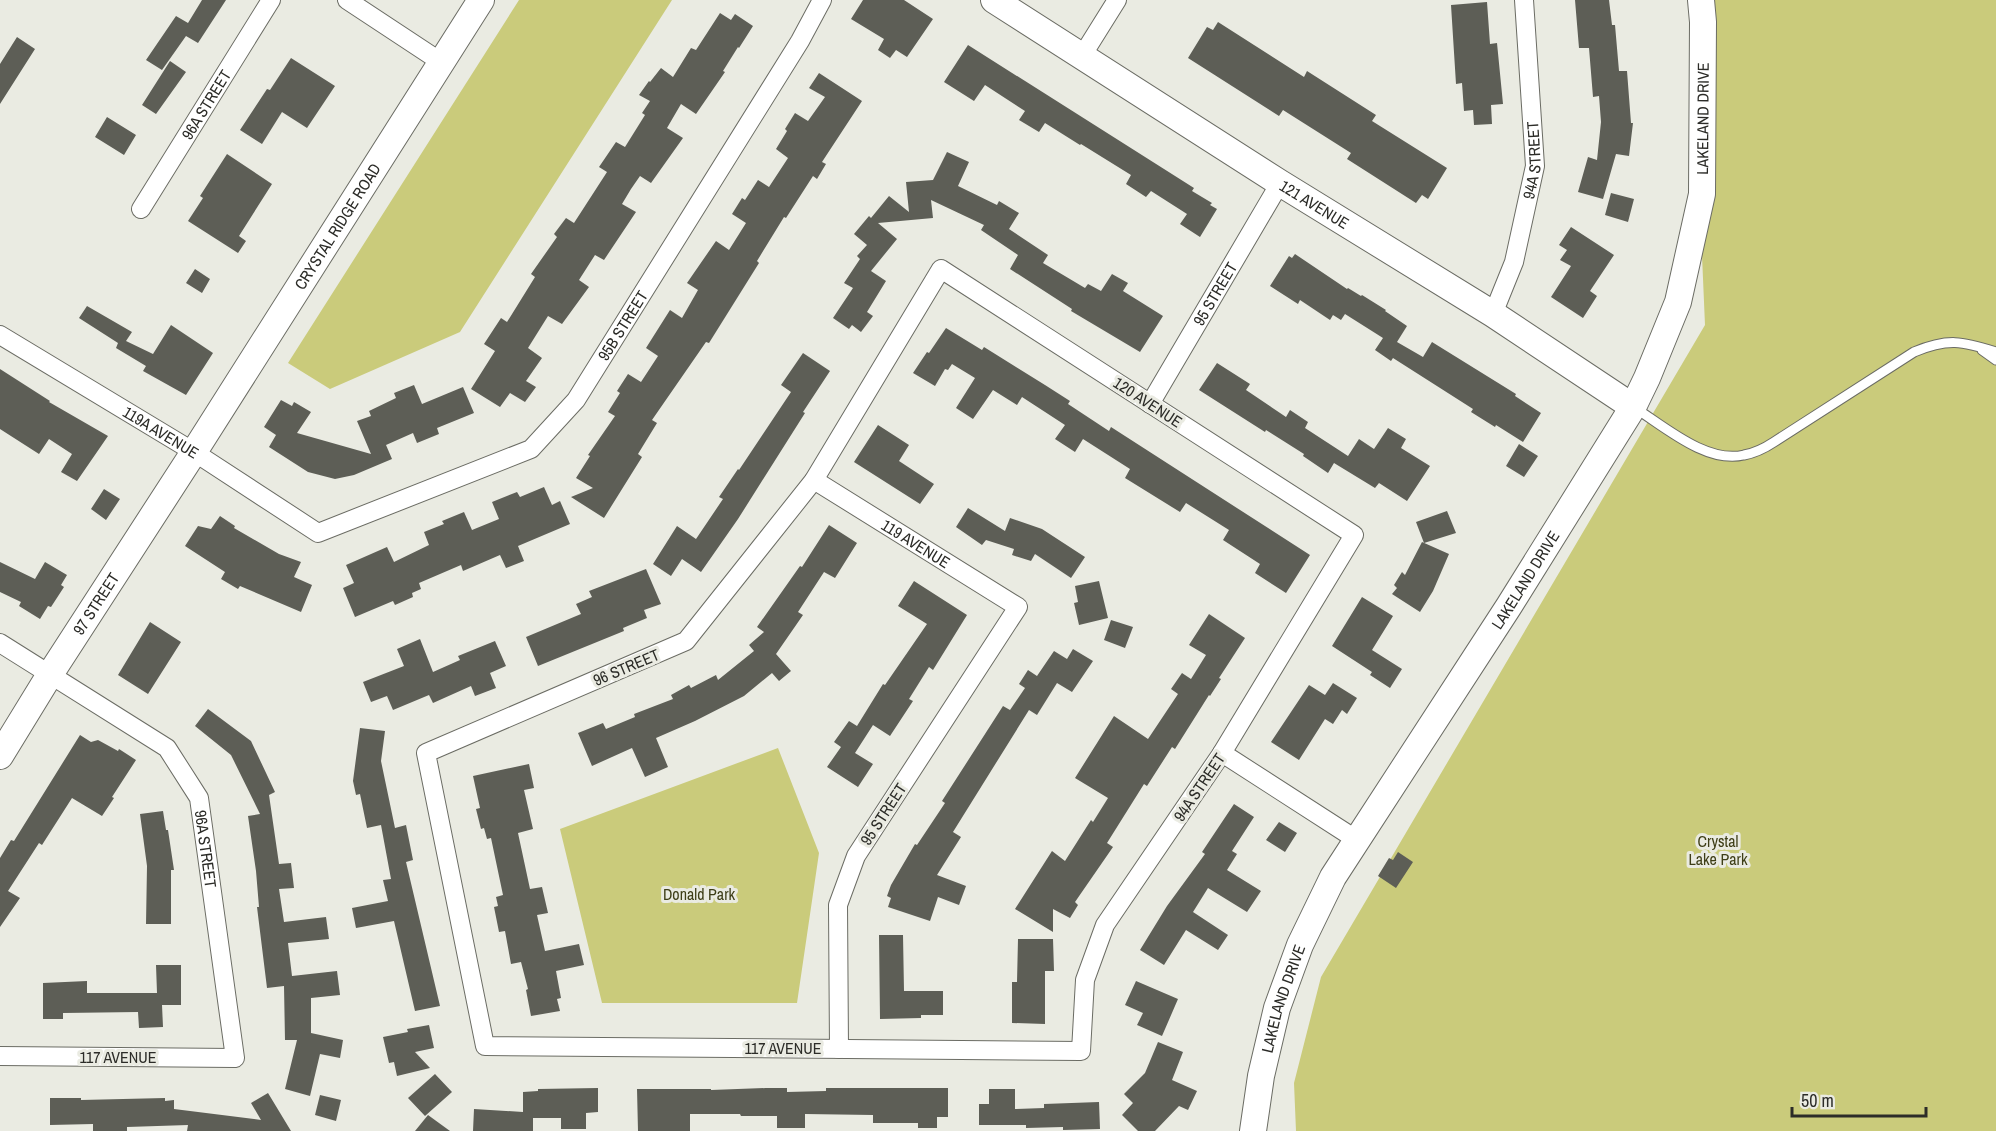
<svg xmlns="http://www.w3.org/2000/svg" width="1996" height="1131" viewBox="0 0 1996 1131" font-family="'Archivo Narrow',sans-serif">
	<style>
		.green { fill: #cacb7b }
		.building { fill: #5d5e56 }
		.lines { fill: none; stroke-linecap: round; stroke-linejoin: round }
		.lane-casing { stroke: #6b6c64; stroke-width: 11 }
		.street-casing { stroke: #6b6c64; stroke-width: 20 }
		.secondary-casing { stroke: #6b6c64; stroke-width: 28 }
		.lane { stroke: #fff; stroke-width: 9 }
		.street { stroke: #fff; stroke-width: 18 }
		.secondary { stroke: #fff; stroke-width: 26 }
		.labels { text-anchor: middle; stroke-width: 6; stroke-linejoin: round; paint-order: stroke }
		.street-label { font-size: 16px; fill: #2c2c28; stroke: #eaebe2 }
		.park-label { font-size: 16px; fill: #3e3e17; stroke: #eaebe2 }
	</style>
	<rect width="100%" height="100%" fill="#eaebe2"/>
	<path class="green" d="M519,0h153l-212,332 -130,57 -42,-26z
		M1691,0h305v1131h-700l-2,-48 27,-106 384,-652z
		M778,748l41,105 -22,150h-195l-42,-174z"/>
	<path class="building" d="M202,0h24l-28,43 -12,-7 -24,34 -16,-10 30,-44 12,7z
		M863,0h41l29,19 -26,38 -11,-7 -6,8 -12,-8 6,-11 -33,-20z
		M1575,0h34l3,25h3l4,46h8l4,52h2l-4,33 -13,-2 -13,45 -25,-7 10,-35 9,3 4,-38 -2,-26 -6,1 -4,-49h-10z
		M1487,2l3,42 7,-1 6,61 -12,1 1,19 -18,1 -1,-15 -9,1 -2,-28 -6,1 -5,-79z
		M720,13l11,7 4,-6 18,12 -14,22 -1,-1 -15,24 2,1 -29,42 -15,-10 -14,24 16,10 -32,45 -11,-7 -9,13 -9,15 14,8 -32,48 -9,-5 -16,25 10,7 -27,37 -14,-8 -20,32 14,10 -16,23 10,6 -11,15 -15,-9 -10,14 -29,-18 24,-38 -11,-7 17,-26 6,4 28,-45 -4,-3 26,-37 -3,-3 12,-16 8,5 33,-51 -8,-5 17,-25 9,5 20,-32 -3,-2 8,-12 -11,-6 10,-14 1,1 11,-14 12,9 18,-29 5,2z
		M1218,22l86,55 3,-6 69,44 -4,6 75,47 -19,31 -6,-4 -6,8 -69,-44 4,-6 -68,-43 -4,6 -91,-58 19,-31 6,3z
		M17,37l18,12 -35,55v-40z
		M968,45l226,143 -2,3 20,12 -2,2 7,4 -17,28 -20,-13 7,-10 -36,-23 -5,6 -20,-13 5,-9 -50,-31 -1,1 -35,-22 -6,9 -20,-12 6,-9 -40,-26 -11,16 -30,-19z
		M291,58l44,28 -28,42 -25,-16 -20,32 -22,-14 27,-41 3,1z
		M170,61l16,11 -30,42 -14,-9z
		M819,73l43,28 -40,61 4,2 -9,15 -4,-3 -27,42 -2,-1 -27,44 2,2 -50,80 -3,-1 -54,78 5,3 -19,31 4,3 -38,61 -33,-21 22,-9 -17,-10 14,-22 -2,-1 27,-39 -7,-4 12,-19 -3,-2 11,-17 13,8 17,-26 -12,-8 24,-38 12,8 16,-28 -11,-7 29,-42 13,9 17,-27 -14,-9 10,-16 3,2 13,-20 11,7 19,-29 -12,-9 11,-18 -2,-2 10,-16 13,8 17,-24 -16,-9z
		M107,117l29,18 -12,20 -29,-18z
		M947,152l22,10 -11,24 39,19 2,-4 20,12 -10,16 39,26 -5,8 42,25 3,-4 13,7 11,-17 16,9 -5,8 40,25 -23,36 -69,-41 1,-2 -62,-40 8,-14 -37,-25 3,-5 -53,-25 2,18 -55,5 19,16 -26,32 15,10 -19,31 6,4 -12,16 -9,-7 -3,4 -16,-11 20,-30 -9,-5 16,-24 -3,-3 10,-11 -13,-11 15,-18 2,2 18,-22 20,16 -3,-30 27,-2z
		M227,154l45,30 -33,52 7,5 -8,12 -50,-32 15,-23 -3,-2z
		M1611,193l23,6 -6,23 -23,-7z
		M1571,227l43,28 -24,36 7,5 -14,22 -32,-21 20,-31 -11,-6 7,-10 -8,-5z
		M1295,254l52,35 1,-1 13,8 1,-1 24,15 -1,1 22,15 -10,16 26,15 9,-15 84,52 -1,2 26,17 -18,29 -27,-17 -1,2 -24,-15 2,-3 -80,-51 -2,3 -16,-11 8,-12 -38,-24 -4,6 -8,-5 -3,5 -30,-20 -2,4 -28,-18 19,-30 3,2z
		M195,269l15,10 -8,14 -16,-10z
		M87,306l45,26 -6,9 27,13 18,-29 42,28 -27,42 -43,-24 3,-5 -30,-18 2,-5 -39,-25z
		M946,328l36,22 2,-3 61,38 25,16 -2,3 41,27 2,-4 199,128 -24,38 -31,-20 5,-9 -37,-24 6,-10 -43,-27 -6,9 -55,-34 5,-9 -47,-30 -8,13 -20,-13 10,-14 -43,-28 -5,8 -24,-15 -20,29 -17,-11 19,-30 -23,-14 -4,6 -3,-1 -10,17 -22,-13 14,-21 2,1z
		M803,353l27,18 -27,41 2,1 -67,106 -37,53 -19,-13 -11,17 -18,-12 24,-38 19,13 27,-40 -4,-2 19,-28 1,1 52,-78 -10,-7z
		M1217,363l33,21 -4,6 40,27 4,-7 18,12 -3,6 43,28 11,-17 15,10 14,-21 18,11 -5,9 29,18 -23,35 -28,-18 -4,5 -41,-25 -6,10 -25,-17 1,-2 -38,-24 -1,2 -66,-42z
		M0,369l50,32 -1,1 59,34 -31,45 -16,-9 11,-18 -23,-15 -10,15 -39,-25z
		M414,385l8,19 41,-17 11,26 -37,15 2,6 -22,9 -4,-10 -27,12 6,14 -38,16 -19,4 -27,-7 -39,-25 7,-12 -12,-8 17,-27 11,6 2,-4 17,10 -14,21 74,21 -14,-33 14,-5 -2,-5 27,-13 -2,-5z
		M878,425l31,20 -10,16 35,23 -14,20 -66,-42z
		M1519,444l19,12 -14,21 -18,-11z
		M544,487l8,18 8,-4 10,23 -52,22 6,15 -18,7 -6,-13 -37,16 -2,-6 -42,18 2,6 -9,4 1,4 -18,8 -2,-4 -38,16 -12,-29 11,-5 -8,-18 41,-18 7,15 35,-17 -5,-13 20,-8 -2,-3 22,-9 8,18 27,-11 -7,-17 25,-10 3,5z
		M104,489l16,10 -14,21 -15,-11z
		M968,508l37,23 5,-13 32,11 43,28 -14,21 -36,-24 -4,7 -19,-6 2,-6 -28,-9 -4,5 -26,-18z
		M1447,511l9,22 -32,10 -8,-21z
		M220,516l15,10 -1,2 45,26 22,8 -7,15 18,8 -11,27 -61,-26 -2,3 -17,-10 4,-7 -40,-26 13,-20 13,3z
		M829,525l28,18 -22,35 -11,-6 -26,40 5,3 -27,39 15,17 -12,10 -7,-8 -28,23 -49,25 -39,17 12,29 -23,10 -13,-29 -40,18 -14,-33 25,-10 3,6 29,-12 -1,-3 39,-15 -2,-4 18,-10 2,3 25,-13 2,5 36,-29 -5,-6 15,-13 -7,-5 43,-61 2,1z
		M1422,542l27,12 -16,37 -13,21 -28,-18 5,-6 -3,-3 8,-13 3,3z
		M0,562l35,17 10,-17 22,13 -6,10 3,2 -13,20 -3,-1 -8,13 -21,-13 2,-4 -21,-10z
		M646,569l15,35 -17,6 3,8 -24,10 1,3 -86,35 -12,-29 55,-23 -5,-10 16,-7 -3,-6z
		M914,581l53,34 -34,55 -4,-3 -20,32 4,2 -23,35 -17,-11 -18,28 18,11 -15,23 -31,-20 14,-20 -7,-5 15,-21 8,5 26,-42 2,1 42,-61 -29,-18z
		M1099,581l9,37 -29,7 -5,-22 4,-1 -3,-16z
		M1362,597l31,19 -21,34 30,19 -12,19 -20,-13 2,-3 -40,-26z
		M1209,614l36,24 -26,40 2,1 -11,17 -1,-1 -34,54 -3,-2 -25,39 -3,-2 -37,59 6,4 -38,55 3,3 -8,13 -17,-9v23l-38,-23 37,-58 13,10 26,-41 2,2 15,-24 -33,-20 39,-62 34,23 30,-45 -7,-5 11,-16 9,6 15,-24 -17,-10z
		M1111,620l22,7 -8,21 -21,-8z
		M150,622l31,20 -33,52 -30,-19z
		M420,639l13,33 27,-12 -2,-4 37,-15 11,25 -16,7 6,15 -21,8 -4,-10 -38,17 -4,-8 -36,15 -6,-14 -16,6 -8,-20 41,-16 -7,-17z
		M1073,649l20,12 -21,31 -15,-9 -20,32 -8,-5 -76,122 8,5 -24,38 29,11 -7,19 -21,-8 -8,24 -42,-14 3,-9 -4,-2 4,-11 24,-41 2,1 28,-42 -3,-2 61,-95 7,4 15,-22 -6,-4 9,-14 9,6 17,-25 13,8z
		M1333,683l24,15 -10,16 -5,-4 -9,14 -8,-5 -26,41 -28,-18 38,-57 16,10z
		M208,709l43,32 24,51 -6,3 10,69 12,-1 3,25 -15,1 5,33 42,-5 3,22 -41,4 4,33 45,-5 3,24 -29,3v35l32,7 -3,18 -20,-4 -10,42 -25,-7 12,-49h-12l-1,-54 -17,2 -10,-81h2l-3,-36 -8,-55 12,-2 -29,-59 -36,-29z
		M360,728l25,3 -4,30 14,67 11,-3 7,35 -7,2 34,144 -25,5 -21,-90 -38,7 -4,-20 36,-7 -5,-21 8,-1 -10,-54 -14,3 -7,-34 -4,1 -3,-14z
		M80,735l11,7 7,-2 20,11 1,-2 17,11 -24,37 2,1 -12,18 -30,-18 -30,47 -3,-2 -31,48 12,7 -20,29v-69l11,-18 3,1z
		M529,764l5,24 -10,2 9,39 -15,4 12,56 12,-2 6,26 -11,2 8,36 34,-7 5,21 -28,6 5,27 -4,1 3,12 -29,5 -5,-26 2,-1 -7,-27 -10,2 -6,-33 -6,1 -5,-25 4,-1 -2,-9 7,-2 -12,-57 -4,1 -3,-11 -3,1 -5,-20 4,-1 -7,-32z
		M1234,804l20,13 -22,34 5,3 -10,16 34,21 -14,21 -39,-24 -15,24 35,23 -10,15 -32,-20 -22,35 -24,-15 27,-44 38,-52 -3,-2z
		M163,811l3,19h2l6,40h-3v54h-25l1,-58 -7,-52z
		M1279,822l18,11 -12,19 -19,-12z
		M1398,852l15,10 -17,26 -18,-12 11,-18 4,2z
		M879,935h24l1,56h39v24h-22v3l-41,1z
		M1018,939h35l1,32h-9v53l-33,-1v-41h5z
		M156,965h25v40h-19l1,22 -24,1 -1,-16 -75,1v6h-20v-36l44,-2v12h70z
		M1136,981l42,18 -16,37 -25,-11 6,-12 -18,-8z
		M429,1025l5,23 -19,4 15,16 -33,8 -3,-14 -5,1 -6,-26 25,-5 -1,-3z
		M1158,1042l25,10 -11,28 25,11 -9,19 -9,-4 -24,25h-17l-16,-16 11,-12 -9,-9 21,-21z
		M435,1074l17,18 -27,24 -17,-18z
		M598,1088v24l-12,1v16h-25v-11h-28v13h-60l1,-22 49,3v-20l15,-1v-2z
		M766,1088h21v4l39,-1v-3h122v29h-11v11h-19v-5h-45v-8l-68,-1v14h-28v-12h-36l-1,-2h-50v17h-52l-1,-42h74v1z
		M989,1089h26v20l29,-1v-4l55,-2 1,27 -37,1v-3l-37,1v-3h-47v-21h10z
		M268,1093l23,38h-104l1,-6 -61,2v4h-34v-7l-43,1v-27h31v2l84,-2v3l9,-1v9l87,11 -10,-17z
		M320,1095l21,5 -5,21 -21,-6z
		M428,1115l22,16h-35z"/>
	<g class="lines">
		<defs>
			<path id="lane" d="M1982,350l14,10
				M1635,408c30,19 72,56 109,47 11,-2 21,-7 30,-13l140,-90c34,-14 48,-11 82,0"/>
			<g id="street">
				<path d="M347,0l94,62"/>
				<path d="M1082,56l35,-56"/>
				<path id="s1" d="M141,209l130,-209"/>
				<path d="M941,269l413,266 -132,218 -117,172 -20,55 -4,71 -596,-5 -59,-293 260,-112 128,-161z"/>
				<path id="s2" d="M1493,314l21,-52 21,-96 -11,-166"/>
				<path id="s3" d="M0,335l194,117 124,81 213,-84 45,-49 224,-359 22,-41"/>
				<path id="s4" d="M1150,404l130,-221"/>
				<path id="s5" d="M814,480l204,127 -162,249 -18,49 1,144"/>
				<path id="s6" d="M0,643l167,105 32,50 36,260 -235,-2"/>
				<path d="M1222,753l135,87"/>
			</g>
			<g id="secondary">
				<path id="s7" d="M994,0l286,183 213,131 140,93"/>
				<path id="s8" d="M0,756l49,-80 145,-224 287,-452"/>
				<path id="s9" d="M1253,1131l8,-55 16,-68 23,-63 33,-68 176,-271 124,-199 14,-29 31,-76 24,-108 1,-172 -2,-22"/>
			</g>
		</defs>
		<use href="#lane" class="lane-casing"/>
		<use href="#street" class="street-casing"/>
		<use href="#secondary" class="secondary-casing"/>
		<use href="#lane" class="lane"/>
		<use href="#street" class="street"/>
		<use href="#secondary" class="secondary"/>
	</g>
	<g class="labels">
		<g class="street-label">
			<text dy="6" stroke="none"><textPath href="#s1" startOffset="123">96A STREET</textPath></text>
			<text dy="6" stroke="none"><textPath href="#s9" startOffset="1126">LAKELAND DRIVE</textPath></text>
			<text dy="6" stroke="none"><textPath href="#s2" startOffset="160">94A STREET</textPath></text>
			<text dy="6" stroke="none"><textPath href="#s7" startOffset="380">121 AVENUE</textPath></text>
			<text dy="6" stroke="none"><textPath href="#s8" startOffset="628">CRYSTAL RIDGE ROAD</textPath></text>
			<text dy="6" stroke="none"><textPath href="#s4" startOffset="128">95 STREET</textPath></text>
			<text dy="6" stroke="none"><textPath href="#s3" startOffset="758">95B STREET</textPath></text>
			<text transform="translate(1148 402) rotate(33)" y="6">120 AVENUE</text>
			<text dy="6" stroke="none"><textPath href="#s3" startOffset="188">119A AVENUE</textPath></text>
			<text dy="6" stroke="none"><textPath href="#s5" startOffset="120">119 AVENUE</textPath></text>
			<text dy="6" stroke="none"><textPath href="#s9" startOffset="622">LAKELAND DRIVE</textPath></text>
			<text dy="6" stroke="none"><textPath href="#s8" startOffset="180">97 STREET</textPath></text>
			<text transform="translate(626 667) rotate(-23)" y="6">96 STREET</text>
			<text transform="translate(1199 787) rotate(-56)" y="6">94A STREET</text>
			<text transform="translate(883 814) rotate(-57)" y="6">95 STREET</text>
			<text dy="6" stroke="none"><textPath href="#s6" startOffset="308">96A STREET</textPath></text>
			<text dy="6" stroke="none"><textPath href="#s9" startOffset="136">LAKELAND DRIVE</textPath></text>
			<text x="783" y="1054">117 AVENUE</text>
			<text x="118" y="1063">117 AVENUE</text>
		</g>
		<g class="park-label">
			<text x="1718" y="847">Crystal<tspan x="1718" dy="18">Lake Park</tspan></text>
			<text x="699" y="900">Donald Park</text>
		</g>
	</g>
	<path d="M1792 1107v9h134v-9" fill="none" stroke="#2c2c28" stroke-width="3"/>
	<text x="1801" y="1107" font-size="18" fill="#2c2c28" stroke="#eaebe2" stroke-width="4.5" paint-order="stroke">50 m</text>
</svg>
